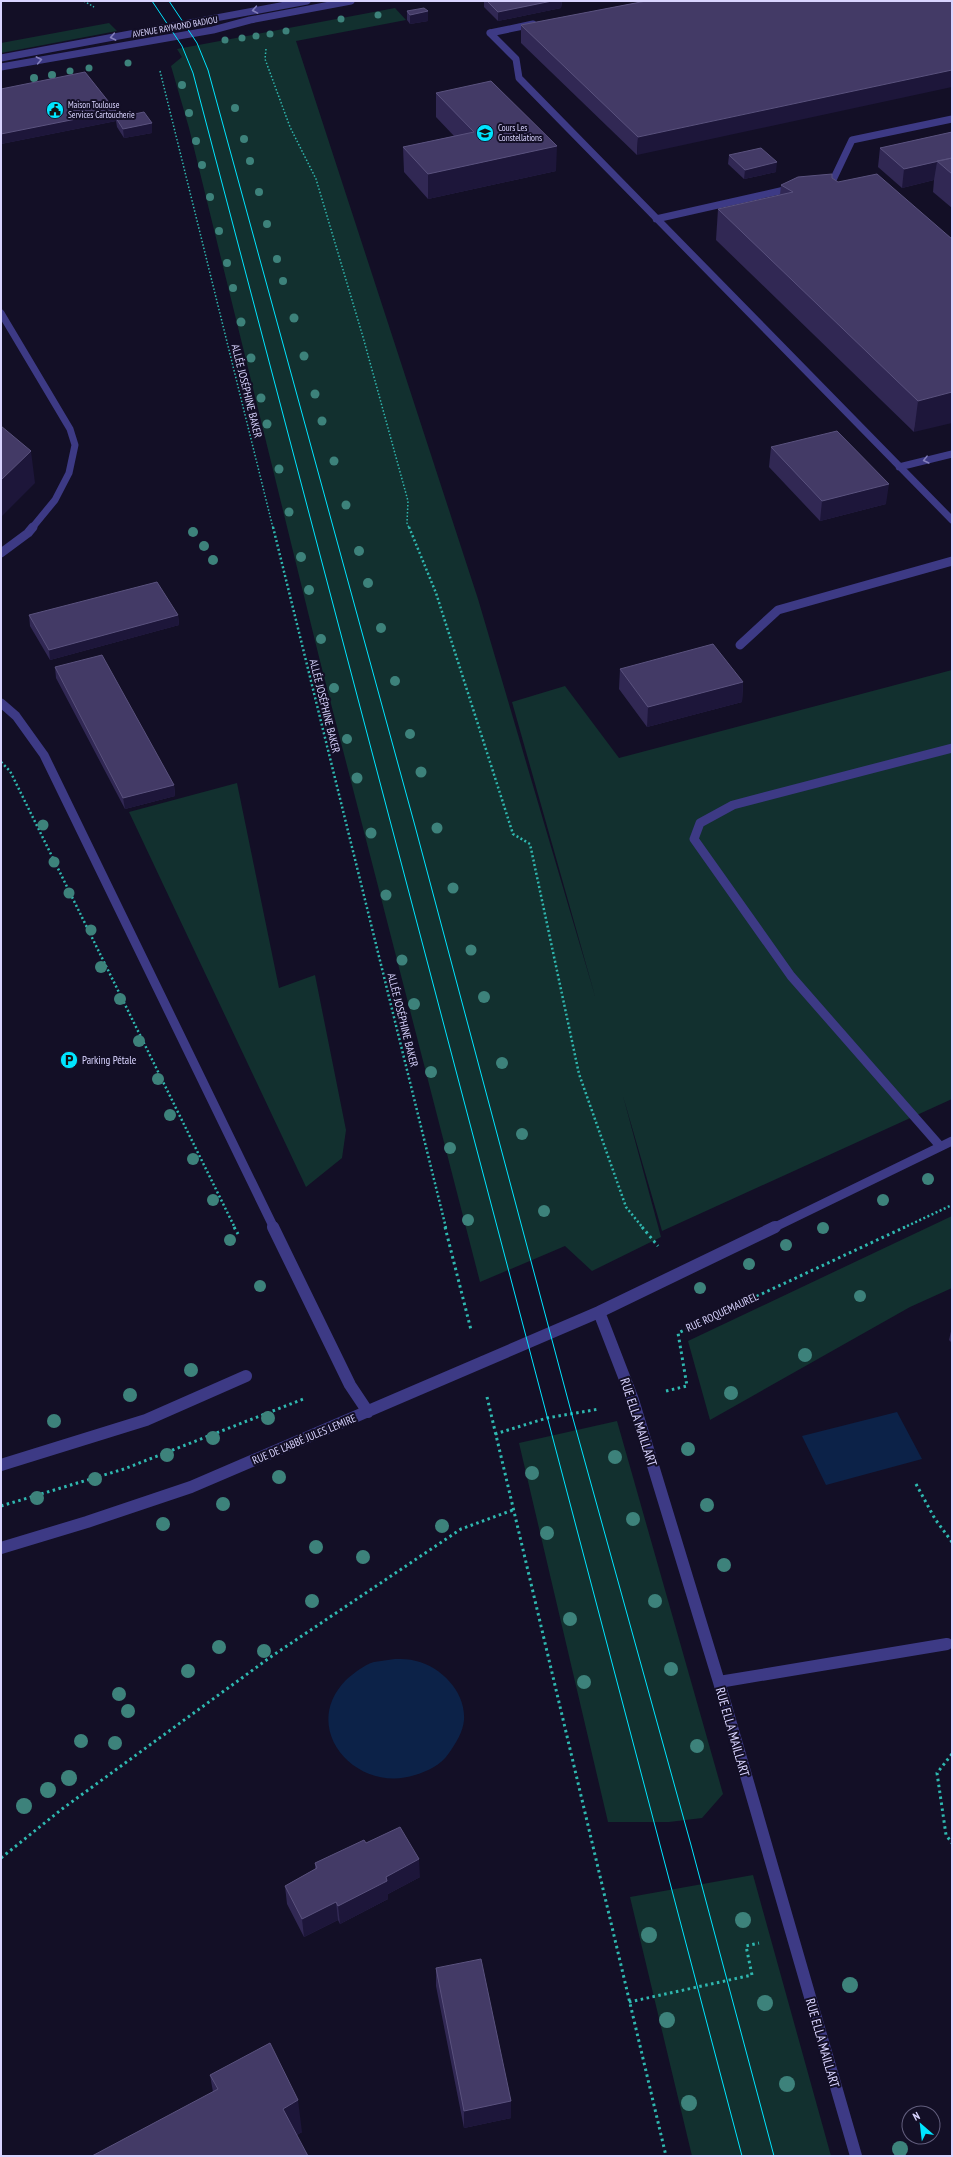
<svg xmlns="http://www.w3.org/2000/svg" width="953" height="2157" viewBox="0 0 953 2157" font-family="'PT Sans Narrow',sans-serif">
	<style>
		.green { fill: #12302f }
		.water { fill: #0c2248 }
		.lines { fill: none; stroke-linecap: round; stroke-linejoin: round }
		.path-far2 { stroke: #2fb8b0; stroke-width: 1.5; stroke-dasharray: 1.5 2; stroke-linecap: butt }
		.path-far1 { stroke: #2fb8b0; stroke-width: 2.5; stroke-dasharray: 2 2.5; stroke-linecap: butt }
		.path { stroke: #2fb8b0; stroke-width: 3; stroke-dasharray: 2.5 3.5; stroke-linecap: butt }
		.minor-far2 { stroke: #3d3a85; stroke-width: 7 }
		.minor-far1 { stroke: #3d3a85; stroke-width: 9 }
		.minor { stroke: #3d3a85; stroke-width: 12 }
		.tram { stroke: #00e5ff; stroke-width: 1 }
		.tree { fill: #3d827b }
		.wall { fill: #312854 }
		.shaded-wall { fill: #1d163a }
		.building { fill: #433a66; stroke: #5a527e }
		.oneway { stroke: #837fbc }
		.labels { text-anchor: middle; stroke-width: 4; stroke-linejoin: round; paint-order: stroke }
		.far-street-label { font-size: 9px; fill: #d9d4ff; stroke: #130f26 }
		.far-poi-label { font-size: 9px; fill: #d9d4ff; stroke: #130f26; text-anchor: start }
		.street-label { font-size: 11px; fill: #d9d4ff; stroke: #130f26 }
		.poi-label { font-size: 11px; fill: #d9d4ff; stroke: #130f26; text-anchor: start }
		.near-street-label { font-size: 13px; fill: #d9d4ff; stroke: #130f26 }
	</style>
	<rect width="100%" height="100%" fill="#130f26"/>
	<path class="green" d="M395,8l11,12 -110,21 182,558 117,397 -83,-294 53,-16 54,72 333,-88v429l-290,132 -39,-135 38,141 -69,34 -27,-25 -85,36 -160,-621 -131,-533 -18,-62 11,-9 -5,-8z
		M109,23l8,8 -116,22v-10z
		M237,783l42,205 36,-13 31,155 -4,28 -36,29 -177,-375z
		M952,1216v72l-42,19 -200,113 -22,-79z
		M617,1421l106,373 -21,24 -33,4h-61l-89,-379z
		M753,1875l78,281h-139l-62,-259z"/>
	<path class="water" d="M897,1412l25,47 -96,26 -24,-49z
		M395,1659c7,0 14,0 21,2 26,6 50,32 48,59 -1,12 -8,23 -15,33 -8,12 -21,18 -34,22 -58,19 -117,-46 -69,-95 8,-7 18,-15 28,-18 7,-1 14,-2 21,-3z"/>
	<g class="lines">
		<path class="path-far2" d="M84,1l10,6
			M266,49l-1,10 25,68 26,52 47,158 45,164 -1,22 2,5
			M160,71l113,457"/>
		<path class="path-far1" d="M273,527l173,701
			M409,527l27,66 77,241 17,10 49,230 47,133 17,21
			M1,762l9,9 225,457
			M903,1228l49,-23"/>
		<path class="path" d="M234,1227l4,7
			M445,1227l26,103
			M642,1227l16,19
			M666,1391l21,-5 -9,-53 227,-106
			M487,1397l179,759
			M495,1434l52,-16 52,-9
			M916,1484l19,35 17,23
			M1,1506l123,-37 182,-71
			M952,1754l-15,19 9,62 6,8
			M1,1858l61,-49 210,-153 189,-127 52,-19
			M629,2002l123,-27 -6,-29 13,-3"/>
		<path class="minor-far2" d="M490,33l26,26 3,19 433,442
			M490,33l43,-9
			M1,58l306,-57
			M1,67l212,-37 37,-10 101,-19
			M833,180l19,-40 100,-21
			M656,219l137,-31
			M1,313l69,116 5,16 -6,28 -14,27 -23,28
			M899,467l53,-13"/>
		<path class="minor-far1" d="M1,553l27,-20 5,-6
			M740,645l38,-35 174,-49
			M1,703l15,13 28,39 230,473
			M940,1146l-149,-170 -97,-137 6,-16 33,-18 219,-57
			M773,1228l179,-87"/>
		<path class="minor" d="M273,1227l77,158 18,27
			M599,1312l34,88 86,282 137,474
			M1,1465l145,-45 100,-44
			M1,1548l86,-26 104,-35 408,-175 176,-85
			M719,1682l228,-38"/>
		<path class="tram" d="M152,1l30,45 11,27 549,2083
			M169,1l28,42 11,27 207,756 157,589 119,430 83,311"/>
	</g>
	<g class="tree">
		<circle cx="378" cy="15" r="3.5"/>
		<circle cx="341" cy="19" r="3.5"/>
		<circle cx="286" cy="31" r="3.5"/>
		<circle cx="270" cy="34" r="3.5"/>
		<circle cx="256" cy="36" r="3.5"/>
		<circle cx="242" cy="38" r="3.5"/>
		<circle cx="225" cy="40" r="3.5"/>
		<circle cx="128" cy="63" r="3.5"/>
		<circle cx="89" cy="68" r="3.5"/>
		<circle cx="70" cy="71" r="3.5"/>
		<circle cx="52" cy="75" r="4"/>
		<circle cx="34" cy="78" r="4"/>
		<circle cx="182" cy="85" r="4"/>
		<circle cx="235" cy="108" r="4"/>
		<circle cx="189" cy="113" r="4"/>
		<circle cx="244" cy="139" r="4"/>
		<circle cx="196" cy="141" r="4"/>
		<circle cx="250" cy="161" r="4"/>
		<circle cx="202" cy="165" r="4"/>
		<circle cx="259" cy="192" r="4"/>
		<circle cx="210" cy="197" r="4"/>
		<circle cx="267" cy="224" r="4"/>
		<circle cx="219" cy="231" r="4"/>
		<circle cx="277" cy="259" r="4"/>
		<circle cx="227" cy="263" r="4"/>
		<circle cx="283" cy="281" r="4"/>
		<circle cx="233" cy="288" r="4"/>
		<circle cx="294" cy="318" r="4.5"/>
		<circle cx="241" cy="322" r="4.5"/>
		<circle cx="304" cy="356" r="4.5"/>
		<circle cx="251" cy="358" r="4.5"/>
		<circle cx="315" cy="394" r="4.5"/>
		<circle cx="261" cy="398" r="4.5"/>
		<circle cx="322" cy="421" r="4.5"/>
		<circle cx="267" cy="424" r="4.5"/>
		<circle cx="334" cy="461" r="4.5"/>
		<circle cx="279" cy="469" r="4.5"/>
		<circle cx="346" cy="505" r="4.5"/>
		<circle cx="289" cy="512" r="4.5"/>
		<circle cx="193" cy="532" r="5"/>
		<circle cx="204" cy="546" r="5"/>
		<circle cx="359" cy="551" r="5"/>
		<circle cx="301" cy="557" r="5"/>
		<circle cx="213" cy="560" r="5"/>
		<circle cx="368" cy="583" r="5"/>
		<circle cx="309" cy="590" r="5"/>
		<circle cx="381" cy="628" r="5"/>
		<circle cx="321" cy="639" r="5"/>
		<circle cx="395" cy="681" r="5"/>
		<circle cx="334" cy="688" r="5"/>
		<circle cx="410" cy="734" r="5"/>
		<circle cx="347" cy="739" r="5"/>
		<circle cx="421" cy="772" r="5.5"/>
		<circle cx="357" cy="778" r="5.5"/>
		<circle cx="43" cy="825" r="5.5"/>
		<circle cx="437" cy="828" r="5.5"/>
		<circle cx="371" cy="833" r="5.5"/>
		<circle cx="54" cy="862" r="5.5"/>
		<circle cx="453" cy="888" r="5.5"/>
		<circle cx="69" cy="893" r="5.5"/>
		<circle cx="386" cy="895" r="5.5"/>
		<circle cx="91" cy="930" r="5.5"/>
		<circle cx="471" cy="950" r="5.5"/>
		<circle cx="402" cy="960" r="5.5"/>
		<circle cx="101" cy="967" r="6"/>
		<circle cx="484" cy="997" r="6"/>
		<circle cx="120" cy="999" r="6"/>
		<circle cx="414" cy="1004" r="6"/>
		<circle cx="139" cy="1041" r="6"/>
		<circle cx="502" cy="1063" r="6"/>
		<circle cx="431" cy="1072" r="6"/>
		<circle cx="158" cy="1079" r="6"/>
		<circle cx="170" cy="1115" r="6"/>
		<circle cx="522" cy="1134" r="6"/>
		<circle cx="450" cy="1148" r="6"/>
		<circle cx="193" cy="1159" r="6"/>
		<circle cx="928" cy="1179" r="6"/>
		<circle cx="213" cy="1200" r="6"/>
		<circle cx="883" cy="1200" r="6"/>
		<circle cx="544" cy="1211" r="6"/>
		<circle cx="468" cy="1220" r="6"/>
		<circle cx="823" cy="1228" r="6"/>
		<circle cx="230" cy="1240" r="6"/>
		<circle cx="786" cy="1245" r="6"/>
		<circle cx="749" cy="1264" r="6"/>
		<circle cx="260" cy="1286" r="6"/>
		<circle cx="700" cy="1288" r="6"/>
		<circle cx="860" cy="1296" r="6"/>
		<circle cx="805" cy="1355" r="7"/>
		<circle cx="191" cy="1370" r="7"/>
		<circle cx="731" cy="1393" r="7"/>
		<circle cx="130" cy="1395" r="7"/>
		<circle cx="268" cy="1418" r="7"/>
		<circle cx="54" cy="1421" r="7"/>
		<circle cx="213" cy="1438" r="7"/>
		<circle cx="688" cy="1449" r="7"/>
		<circle cx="167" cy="1455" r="7"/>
		<circle cx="615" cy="1457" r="7"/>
		<circle cx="532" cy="1473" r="7"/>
		<circle cx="279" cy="1477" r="7"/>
		<circle cx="95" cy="1479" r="7"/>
		<circle cx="37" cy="1498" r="7"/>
		<circle cx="223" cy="1504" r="7"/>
		<circle cx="707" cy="1505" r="7"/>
		<circle cx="633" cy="1519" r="7"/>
		<circle cx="163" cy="1524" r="7"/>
		<circle cx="442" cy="1526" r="7"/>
		<circle cx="547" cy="1533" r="7"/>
		<circle cx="316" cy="1547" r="7"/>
		<circle cx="363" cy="1557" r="7"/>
		<circle cx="724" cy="1565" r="7"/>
		<circle cx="312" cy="1601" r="7"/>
		<circle cx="655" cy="1601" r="7"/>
		<circle cx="570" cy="1619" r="7"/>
		<circle cx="219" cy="1647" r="7"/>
		<circle cx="264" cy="1651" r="7"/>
		<circle cx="671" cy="1669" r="7"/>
		<circle cx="188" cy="1671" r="7"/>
		<circle cx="584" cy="1682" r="7"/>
		<circle cx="119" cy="1694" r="7"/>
		<circle cx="128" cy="1711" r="7"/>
		<circle cx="81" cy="1741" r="7"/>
		<circle cx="115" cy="1743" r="7"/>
		<circle cx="697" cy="1746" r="7"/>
		<circle cx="69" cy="1778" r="8"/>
		<circle cx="48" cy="1790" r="8"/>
		<circle cx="24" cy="1806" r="8"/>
		<circle cx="743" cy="1920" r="8"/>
		<circle cx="649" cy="1935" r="8"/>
		<circle cx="850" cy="1985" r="8"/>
		<circle cx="765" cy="2003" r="8"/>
		<circle cx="667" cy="2020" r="8"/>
		<circle cx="787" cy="2084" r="8"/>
		<circle cx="689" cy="2103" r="8"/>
		<circle cx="900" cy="2149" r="8"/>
	</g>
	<path class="wall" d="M484,1h78l-1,7 -63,13 -14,-14z
		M646,1l-9,154 -116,-112v-18z
		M407,11l21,10 -18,3 -3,-4z
		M1,89l116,28 35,6v10l-28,5 -7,-11 -1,-6 -115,23z
		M436,93l120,78 -128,28 -24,-27 -1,-25 51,-11 -18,-19z
		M952,132v76l-19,-16 1,-12 -32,8 -24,-21 2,-19z
		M729,155l47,17 -32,7 -16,-15z
		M838,182l114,57 -38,193 -198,-192 2,-31 62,-14 1,-10z
		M771,447l115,57 -66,17 -51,-54z
		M29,615h149l1,10 -129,35 -20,-34z
		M55,667l119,118 1,11 -50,13 -69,-131z
		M620,669l123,13 -1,20 -95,25 -28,-38z
		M952,1327v16l-3,-3z
		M366,1843l54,34 -32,17v5l-48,25 -2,-4 -34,17 -17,-33 -2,-18 30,-17v-6z
		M436,1968l75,150 -47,10 -28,-142z
		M210,2075l92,57 -5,3 -84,-43z"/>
	<path class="shaded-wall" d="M552,1h10l-1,7 -63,13v-9z
		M428,11v10l-18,3v-9z
		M952,70v17l-315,68 1,-18z
		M116,111l1,9 -1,-2v3l-115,23v-10z
		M152,123v10l-28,5 -1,-9z
		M557,146l-1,25 -128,28v-25z
		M777,162l-1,10 -32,7 1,-9z
		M937,162l-3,18 -32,8 2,-19z
		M952,392v31l-38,9 4,-31z
		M31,451l4,32 -34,34v-37z
		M889,484l-3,20 -66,17 2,-20z
		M178,615l1,10 -129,35 -1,-10z
		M743,682l-1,20 -95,25 1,-20z
		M174,785l1,11 -50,13 -2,-11z
		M419,1859l1,18 -32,17v5l-48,25 -2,-18 48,-29z
		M336,1902l2,18 -34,17 -2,-18z
		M298,2100l4,32 -14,8 -5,-31z
		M511,2101v17l-47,10v-17z"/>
	<path class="building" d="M487,1h65l-54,11z
		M646,1h306v69l-314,67 -117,-112z
		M424,8l4,3 -18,4 -3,-4z
		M85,72l31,39 -115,23v-45z
		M491,81l66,65 -129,28 -25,-27 71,-15 -38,-39z
		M144,112l8,11 -29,6 -7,-11z
		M952,132v26l-48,11 -24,-21z
		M761,148l16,14 -32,8 -16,-15z
		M952,158v16l-15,-13z
		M832,174v4l6,4 39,-8 75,65v153l-34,9 -200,-192 75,-17 -12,-7 17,-8z
		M1,426l30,25 -30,29z
		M837,431l52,53 -67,17 -51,-54z
		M157,582l21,33 -129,35 -20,-35z
		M713,644l30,38 -95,25 -28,-38z
		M102,655l72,130 -51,13 -68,-131z
		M400,1827l19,32 -33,18 1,4 -49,25 -2,-4 -34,17 -17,-33 32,-18 -2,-5 49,-23 2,3z
		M481,1959l30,142 -47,10 -28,-143z
		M270,2043l28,57 -15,9 25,47h-216l126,-67 -8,-14z"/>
	<defs><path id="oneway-chevron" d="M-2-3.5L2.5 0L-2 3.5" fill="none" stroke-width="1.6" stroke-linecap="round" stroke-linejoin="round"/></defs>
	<g class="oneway">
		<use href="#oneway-chevron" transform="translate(255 10) rotate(170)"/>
		<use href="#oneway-chevron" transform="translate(113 37) rotate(169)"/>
		<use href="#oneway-chevron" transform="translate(39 60) rotate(-11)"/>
		<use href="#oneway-chevron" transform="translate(926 460) rotate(166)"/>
	</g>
	<defs>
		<symbol id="civic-disc" viewBox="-11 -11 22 22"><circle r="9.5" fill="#00e5ff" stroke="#130f26"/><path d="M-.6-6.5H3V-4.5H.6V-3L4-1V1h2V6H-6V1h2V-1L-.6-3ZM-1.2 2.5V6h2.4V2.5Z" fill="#111"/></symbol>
		<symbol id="school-disc" viewBox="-11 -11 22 22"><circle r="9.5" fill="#00e5ff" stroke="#130f26"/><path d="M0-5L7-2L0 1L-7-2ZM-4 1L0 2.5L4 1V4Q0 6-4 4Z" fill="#111"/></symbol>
		<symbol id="parking-disc" viewBox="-11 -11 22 22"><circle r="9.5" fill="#00e5ff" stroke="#130f26"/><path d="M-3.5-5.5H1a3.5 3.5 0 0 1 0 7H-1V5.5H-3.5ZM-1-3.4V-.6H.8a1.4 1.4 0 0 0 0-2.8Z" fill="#111"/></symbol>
	</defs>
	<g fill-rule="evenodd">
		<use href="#civic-disc" x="45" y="100" width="20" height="20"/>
		<use href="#school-disc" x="475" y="123" width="20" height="20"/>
		<use href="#parking-disc" x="59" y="1050" width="20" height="20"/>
	</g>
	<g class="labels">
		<g class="far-street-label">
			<text transform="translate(175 27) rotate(-10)" y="3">AVENUE RAYMOND BADIOU</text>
		</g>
		<g class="far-poi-label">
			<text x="68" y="108">Maison Toulouse<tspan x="68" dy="10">Services Cartoucherie</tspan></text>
			<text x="498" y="131">Cours Les<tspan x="498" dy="10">Constellations</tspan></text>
		</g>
		<g class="street-label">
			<text transform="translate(247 391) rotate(76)" y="4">ALLÉE JOSÉPHINE BAKER</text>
			<text transform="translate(325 706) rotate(76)" y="4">ALLÉE JOSÉPHINE BAKER</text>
			<text transform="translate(403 1020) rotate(76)" y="4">ALLÉE JOSÉPHINE BAKER</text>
			<text transform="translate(722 1312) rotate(-25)" y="4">RUE ROQUEMAUREL</text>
			<text transform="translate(304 1439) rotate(-23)" y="4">RUE DE L'ABBÉ JULES LEMIRE</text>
		</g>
		<g class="poi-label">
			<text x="82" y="1064">Parking Pétale</text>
		</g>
		<g class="near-street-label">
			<text transform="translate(639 1422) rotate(72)" y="5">RUE ELLA MAILLART</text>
			<text transform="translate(733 1732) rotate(74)" y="5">RUE ELLA MAILLART</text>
			<text transform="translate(823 2043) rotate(74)" y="5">RUE ELLA MAILLART</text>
		</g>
	</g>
	<rect width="953" height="2157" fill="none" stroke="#d9d4ff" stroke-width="4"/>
	<g transform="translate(921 2125) rotate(332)"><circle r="19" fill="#130f26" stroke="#625e7d"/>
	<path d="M0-3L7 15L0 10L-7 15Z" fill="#00e5ff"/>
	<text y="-6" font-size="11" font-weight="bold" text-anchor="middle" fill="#d9d4ff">N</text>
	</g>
</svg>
